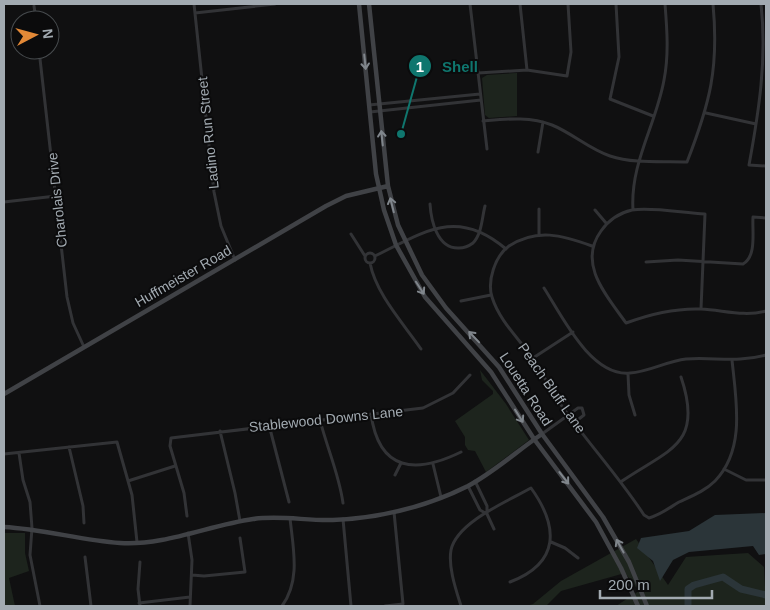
<svg xmlns="http://www.w3.org/2000/svg" width="770" height="610" viewBox="0 0 770 610" font-family="Arial,sans-serif">
	<style>
		.green { fill: #1d241d }
		.water { fill: #2b3539 }
		.lines { fill: none; stroke-linecap: round; stroke-linejoin: round }
		.river { stroke: #2b3539; stroke-width: 7 }
		.street { stroke: #323336; stroke-width: 3 }
		.secondary { stroke: #404246; stroke-width: 4.5 }
		.oneway { stroke: #80868c }
		.labels { text-anchor: middle; stroke-width: 4; stroke-linejoin: round; paint-order: stroke }
		.street-label { font-size: 14px; fill: #a2aab1; stroke: #0b0b0c }
		.leader { fill: none; stroke: #0f766e; stroke-width: 2 }
		.callout-dot { fill: #0f766e; stroke: #0b0b0c; stroke-width: 2 }
		.mark-label { font-size: 15px; text-anchor: middle; font-weight: bold; fill: #fff }
		.callout-label { font-size: 15px; text-anchor: middle; font-weight: bold; fill: #0f766e; stroke: #0b0b0c; stroke-width: 4; stroke-linejoin: round; paint-order: stroke }
	</style>
	<rect width="100%" height="100%" fill="#101011"/>
	<path class="green" d="M517,73v43l-28,2 -4,-3 -3,-37 5,-3z
		M480,370l26,34 23,36 -43,32 -11,-21 -7,-1 -3,-5v-8l-10,-16 38,-27v-3l-11,-11z
		M4,533h21v20l4,18 -20,7 6,28h-11z
		M636,539l32,46 18,-28 62,-4 16,14 2,39h-150l23,-15 -14,-18 -64,18 -15,15h-20l7,-2 28,-23z"/>
	<path class="water" d="M766,513v41l-7,1 -6,-9 -64,6 -16,8 -13,21 -7,-20 -16,-13 4,-10 48,-7 26,-16z"/>
	<g class="lines">
		<path class="river" d="M688,606v-17l6,-4 29,-8 18,12 25,6"/>
		<path class="street" d="M194,4l20,188 7,34 14,34
			M470,4l17,145
			M520,4l7,66
			M616,4l3,53 -9,42 43,17
			M761,4c6,55 -2,107 -12,161l17,1
			M34,6l2,14
			M195,13l80,-9
			M39,50l28,247 6,26 11,24
			M478,73l49,-3 40,6 4,-24 -3,-48
			M369,105l111,-11
			M370,112l111,-12
			M706,113l50,11
			M483,121c23,-2 47,-5 69,4 20,8 37,24 58,31 24,8 53,5 77,6 23,-59 32,-94 26,-158
			M538,152l5,-30
			M4,202l52,-6
			M430,204c1,16 7,45 29,44 4,0 10,-2 14,-5 9,-9 9,-26 12,-37
			M595,210l11,13
			M633,210c-3,-47 23,-85 31,-130 5,-25 3,-51 1,-76
			M351,234l14,22
			M539,234v-25
			M592,246c-30,-11 -55,-18 -83,0 -14,10 -22,35 -17,51 7,23 26,41 40,60 10,14 17,31 27,45 27,39 59,73 85,113l5,3c11,-3 20,-10 30,-16 13,-6 26,-11 36,-21 31,-32 21,-81 17,-121
			M365 258a5 5 0 1 1 10 0a5 5 0 1 1-10 0Z
			M375,256c49,-24 82,-49 131,-7
			M646,262l32,-2 65,4c14,-8 9,-33 10,-47l13,1
			M370,263c6,31 33,60 51,86
			M544,288c18,28 47,89 86,85 19,-1 37,-12 56,-14 28,-2 52,4 80,-4
			M461,301l30,-6
			M701,309l4,-95c-22,-1 -52,-7 -73,-4 -13,3 -24,11 -31,21 -24,33 6,65 25,92 24,-9 48,-15 75,-14 22,1 43,8 65,2
			M533,358l40,-26
			M628,374l1,21 6,20
			M371,414c8,58 45,60 90,38
			M320,420c7,28 19,54 23,83
			M269,425l20,77
			M220,431l15,62 5,28
			M542,434l36,-26h4l2,7 -9,7
			M69,447l14,59 1,17
			M19,453l4,27 7,22 2,26 -2,27 10,51
			M4,454l113,-12 15,53 5,47
			M433,464l8,33
			M724,469l22,11h20
			M395,475l6,-12
			M128,481l47,-15
			M475,481l12,25v8l7,15
			M622,481c47,-32 82,-36 59,-104
			M468,486l12,24 7,4
			M187,516l-3,-23 -14,-47 1,-8 252,-30 30,-15 17,-18
			M343,519l8,87
			M188,533l4,27 -2,46
			M551,542l14,6 13,10
			M85,557l6,49
			M140,562l-2,27 2,17
			M192,575l12,1 41,-4 -5,-34
			M139,603l51,-6
			M282,606c19,-26 11,-58 8,-88
			M385,606l18,-2 -9,-92
			M461,606c-5,-16 -13,-39 -10,-56 6,-28 57,-49 80,-62 28,39 29,75 -21,94"/>
		<path class="secondary" d="M359,4l17,170 8,36 12,35 29,52 66,75 43,67 62,83 25,46 17,38
			M369,4l19,182 10,39 24,50 24,33 53,59 43,67 61,83 26,45 18,44
			M4,394l322,-188 20,-10 42,-10
			M4,527c39,2 76,13 116,16 44,3 90,-18 133,-24 27,-4 54,2 80,1 46,-2 93,-13 135,-34 26,-14 49,-35 74,-52"/>
	</g>
	<defs><path id="oneway-shaft" d="M-6 0H5M1.5-3L5.5 0L1.5 3" fill="none" stroke-width="1.6" stroke-linecap="round" stroke-linejoin="round" transform="scale(1.25)"/></defs>
	<g class="oneway">
		<use href="#oneway-shaft" transform="translate(365 62) rotate(84)"/>
		<use href="#oneway-shaft" transform="translate(382 138) rotate(-96)"/>
		<use href="#oneway-shaft" transform="translate(392 205) rotate(-104)"/>
		<use href="#oneway-shaft" transform="translate(420 288) rotate(57)"/>
		<use href="#oneway-shaft" transform="translate(474 337) rotate(-134)"/>
		<use href="#oneway-shaft" transform="translate(519 416) rotate(58)"/>
		<use href="#oneway-shaft" transform="translate(564 478) rotate(52)"/>
		<use href="#oneway-shaft" transform="translate(620 546) rotate(-119)"/>
	</g>
	<g class="labels">
		<g class="street-label">
			<text transform="translate(208 133) rotate(-96)" y="5">Ladino Run Street</text>
			<text transform="translate(57 200) rotate(-96)" y="5">Charolais Drive</text>
			<text transform="translate(183 276) rotate(-30)" y="5">Huffmeister Road</text>
			<text transform="translate(552 388) rotate(55)" y="5">Peach Bluff Lane</text>
			<text transform="translate(526 389) rotate(57)" y="5">Louetta Road</text>
			<text transform="translate(326 419) rotate(-6)" y="5">Stablewood Downs Lane</text>
		</g>
	</g>
	<path class="leader" d="M401 134L420 66"/>
	<g class="callout-dot">
		<circle cx="401" cy="134" r="5"/>
		<circle cx="420" cy="66" r="12"/>
	</g>
	<g class="mark-label">
		<text x="420" y="72">1</text>
	</g>
	<g class="callout-label">
		<text x="460" y="72">Shell</text>
	</g>
	<rect width="770" height="610" fill="none" stroke="#a2aab1" stroke-width="10"/>
	<g transform="translate(35 35) rotate(84)"><circle r="24" fill="#0b0b0c" stroke="#474b4e"/>
	<path d="M0-4L9 19L0 12L-9 19Z" fill="#e38937"/>
	<text y="-8" font-size="14" font-weight="bold" text-anchor="middle" fill="#a2aab1">N</text>
	</g>
	<path d="M600 590v8h112v-8" fill="none" stroke="#a2aab1" stroke-width="2.5"/>
	<text x="608" y="590" font-size="15" fill="#a2aab1" stroke="#0b0b0c" stroke-width="4" paint-order="stroke">200 m</text>
</svg>
